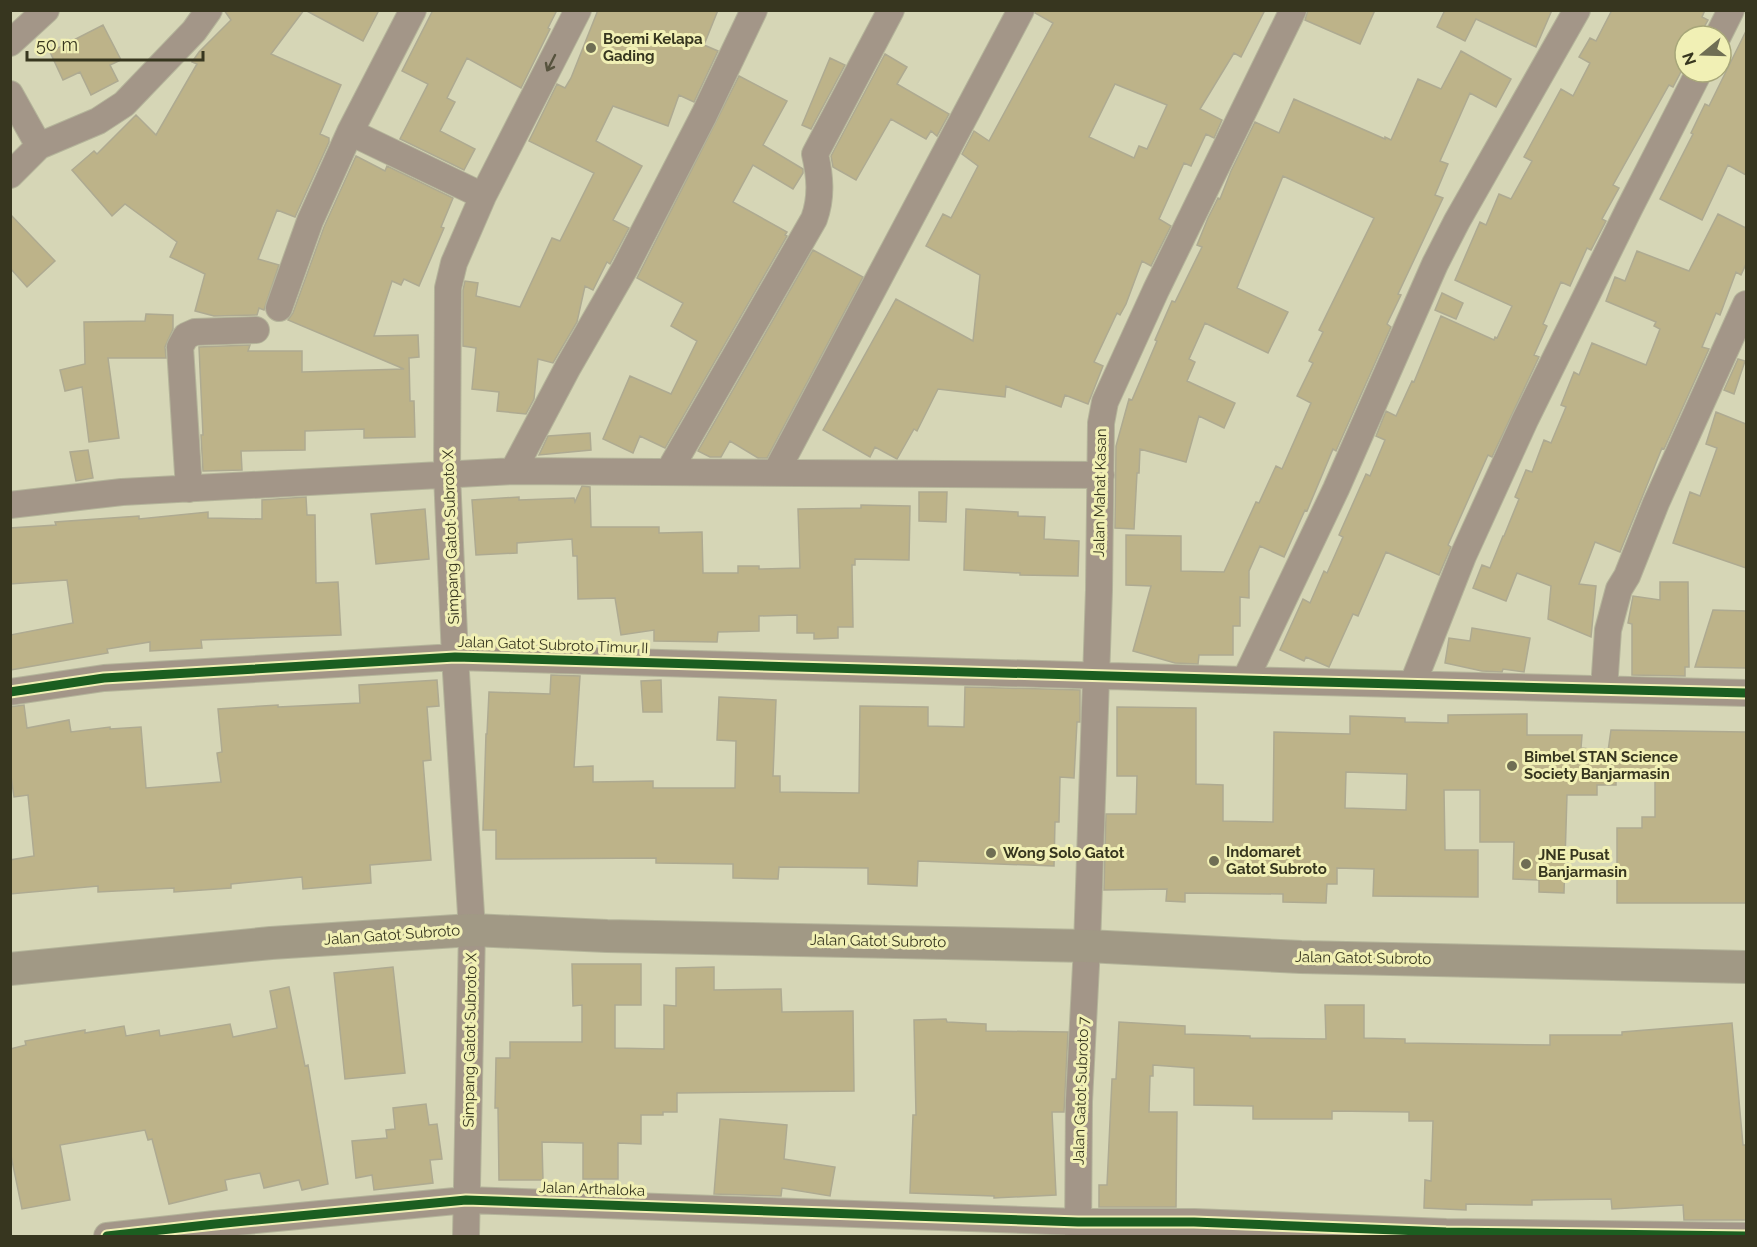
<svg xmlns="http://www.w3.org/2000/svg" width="1757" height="1247" viewBox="0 0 1757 1247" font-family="Raleway,sans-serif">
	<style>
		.building { fill: #bdb389; stroke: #aeaa91; stroke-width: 1.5; fill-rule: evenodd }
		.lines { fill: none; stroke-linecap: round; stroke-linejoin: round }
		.minor-casing { stroke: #b4b49a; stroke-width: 28 }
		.major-casing { stroke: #b4b49a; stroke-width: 34 }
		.minor { stroke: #a39688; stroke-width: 26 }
		.major { stroke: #a19985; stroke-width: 32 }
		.cycleway-casing { stroke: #f1f0b5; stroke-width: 13 }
		.cycleway { stroke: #1b5e20; stroke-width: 9 }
		.oneway { stroke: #57533e }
		.poi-dot { fill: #6f6e54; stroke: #f1f0b5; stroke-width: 2 }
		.labels { text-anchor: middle; stroke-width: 6; stroke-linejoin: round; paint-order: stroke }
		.poi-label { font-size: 15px; font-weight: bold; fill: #37361f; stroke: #f1f0b5; text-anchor: start }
		.street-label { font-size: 15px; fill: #37361f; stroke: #f1f0b5 }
	</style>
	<rect width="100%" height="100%" fill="#d6d6b6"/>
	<path class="building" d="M224,10h80l-33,44 70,31 -21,49 9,4v4l-34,75 -18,-7 -19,49 21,6 -15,45 -5,-2 -2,7 -43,1 -19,-5 10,-37 -35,-17 7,-15 -52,-38 -13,12 -40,-46 22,-19 3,3 39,-39 20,20 41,-71 -5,-2 7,-10 32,-32z
		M305,10h74l-16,31z
		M433,10h124l-9,18 2,1 -29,59 -54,-30 -20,40 8,4 -15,29 35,18 -11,21 -64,-31 28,-55 -26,-13z
		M598,10h120l-14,35 14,6 -24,51 -15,-7 -11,31 -55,-20 -17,35 46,25 -29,54 16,8 -19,36 -3,-2 -14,28 -8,-4 -8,36 -24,41 -15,-4 -4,40 -8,15 -29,-3 2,-19 -27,-3 4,-41 -13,-2v-56l2,-9 13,2 -2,13 44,11 32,-69 8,3 34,-68 -65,-32 28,-57 8,4 6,-10z
		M1036,10h229l-24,47 -7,-4 -34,56 22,11 -8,18 -8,-4 -15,32 -7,-3 -25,56 12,7 -20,40 -9,-5 -16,43 -6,11 -3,-2 -23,49 9,4 -15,38 -23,-9 -4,12 -55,-21 -1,11 -67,-8 -21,42 -3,-2 -17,30 -22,-12 -5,10 -47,-27 73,-131 77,42 7,-66 -54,-29 17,-32 8,4 27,-52 -16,-12 12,-23 15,10 64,-118 -18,-10zM1115,84l52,21 -20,44 -8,-3 -5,12 -45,-21z
		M1308,10h67l-15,34 -55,-24z
		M1445,10h107l-16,37 -60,-28 -11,22 -28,-14z
		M1612,10h93l-3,7 6,3 -9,16h-14v28l-12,23 -4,-2 -56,100 6,3 -17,31 4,2 -15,29 -4,-2 -17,38 -9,-4 -18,42 4,2 -13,29 5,2 -47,100 -4,-2 -40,90 3,2 -12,28 -53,-23 -28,64 -5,-2 -24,53 -23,-10 -2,4 -24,-11 23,-51 7,4 14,-32 3,2 16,-36 -4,-2 27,-61 4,2 15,-36 -9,-4 10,-25 10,5 16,-35 2,1 27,-66 53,24 1,-3 2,1 15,-32 -57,-26 25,-58 6,3 13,-31 12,5 21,-38 -8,-4 37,-68 12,7 17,-33 -11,-6 11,-19 6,3z
		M103,25l18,35 -11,5 8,16 -27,14 -11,-23 -17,8 -13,-28z
		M1746,31v144l-18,-10 -26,55 -42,-21 33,-65 -2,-1 14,-29 4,2z
		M1461,51l50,28 -15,28 -26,-14 -30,68 8,3 -13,31 8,3 -45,96 3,1 -14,29 4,3 -55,124 -3,-2 -26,62 -2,-1 -21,47 -24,-11 -11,25v27l-9,-1v29h-7v29h-34l-1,9 -23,-1 -42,-12 18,-65 -25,-1v-50l55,1v35l43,1 32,-70 3,1 17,-37 6,3 29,-66 -14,-7 16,-33 -4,-2 14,-29 -4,-2 55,-112 -91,-42 -46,112 51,24 -20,41 -63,-30 -16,36 6,3 -8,19 48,22 -11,25 -25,-12 -13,46 -46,-13 -1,24h-2l-3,56 -19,-1 1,-82 13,-47 3,1 25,-59 -2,-1 17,-39 3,1 27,-55 -5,-2 11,-27 10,-20 2,1 11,-28 24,-49 24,11 15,-34 91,40v-2l6,3 27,-61 23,10z
		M885,54l22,13 -10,17 52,30 -12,22 -6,-5 -5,8 -35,-20 -35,61 -23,-13 -2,-11z
		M830,58l15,7 -34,64 -9,-4z
		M739,76l48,25 -24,44 40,24v4l-10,16 -40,-24 -20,37 54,30 -2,3 2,1 -122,212 -25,-12 -7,17 -30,-14 27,-63 41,18 26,-53 -26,-15 12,-23 -46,-25z
		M356,156l29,15 2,-5 66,32 -12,29 3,1 -25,58 -15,-7 -3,6 -9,-4 -18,55 44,-1 1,22 -10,1 1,43h4l1,36 -51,1v-9l-59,2v19l-64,1 1,19 -39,1 -2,-36h2l-4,-88 51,-2 -2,6h54v21l102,-3 -116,-49 5,-7 31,-86z
		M10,214l45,47 -28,26 -17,-19z
		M1718,214l28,14v36l-5,11 -5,-3 -16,43 -4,-2 -14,34 7,2 -45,100 -2,-1 -42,104 -25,-10 -16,42 17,2 -5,51 -43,-18 3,-33 -34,-13 -11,28 -33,-13 9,-23 8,3 13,-32h1l15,-37 -4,-2 11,-27 6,2 12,-32 7,3 15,-36 -5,-2 13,-33 5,3 13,-32 54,22 14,-36 -6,-3 2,-4 -50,-21 9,-24 10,4 12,-30 52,20z
		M813,250l50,27 -96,181h-9l-28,-17 -9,16h-11l-12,-6z
		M1442,293l21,10 -7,16 -21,-9z
		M146,314l27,1v14l-8,18 1,11h-58l11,80 -30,4 -7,-55 -17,4 -5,-21 25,-6 -1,-42 61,-1z
		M1738,359l7,2 -11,33 -10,-4z
		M1716,412l30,12v144l-73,-25 17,-51 10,4 17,-48 -11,-4z
		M590,433l1,17 -52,5 9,-19z
		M88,450l5,28 -17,3 -6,-29z
		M582,486l8,1 1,40h68v6l43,-1 1,41h35v-7h21v3l41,-1 -2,-59 63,-1v-3l49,1 -1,54 -54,-1v6h-3l1,62h-15v11l-24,1v-6h-17v-18l-38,1v15l-41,1 -1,10 -63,-1v-11l-33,5 -6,-37 -37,1 -1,-43h-4l-1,-17 -55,4v10l-41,2 -4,-55 47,-3v3l55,-2 1,4z
		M919,492h28l-1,30 -27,-1z
		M306,497l1,18h8l1,68 22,-1 3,53 -140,5 1,8 -52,3v-9l-43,7 1,4 -98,17v-35l63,-12 -6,-43 -57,4v-56l46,-3 -1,-3 84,-6v3l69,-7v6l54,1v-19z
		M425,509l4,50 -53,5 -5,-50z
		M966,509l52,3v4l27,1 -1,22 35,2 -1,35 -58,-1v-2l-56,-3z
		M1660,582h28l1,85h-4v9l-53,-1v-51l-4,-1 5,-27 27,4z
		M1713,610l33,1v57l-51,-1z
		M1472,628l58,10 -6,34 -21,-3 -1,3 -20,-1 -37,-8 4,-25 21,3z
		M551,675l29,1 -6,91 19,-1v16l60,-1v7h82l1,-47 -19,-1 2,-43 57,3 -3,76h7v16l79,1 1,-87 68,1v19l36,1 1,-40 115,3v32h-3l-3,56 -14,-1 -1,45h-4l-1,44 -136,-5 -1,25 -49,-2v-16l-89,-1 -1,12 -45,-1v-14l-77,-1v-5l-160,1v-29h-13l3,-96h1l2,-42 61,2z
		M437,680l2,26 -12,1 4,53 -8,1 8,99 -61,5 1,18 -68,6 -1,-12 -71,7v4l-57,4v-4l-76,4v-6l-88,8v-34l24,-4 -6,-61 -14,2 -4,-28v-62l14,-2 3,23 42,-8 2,12 39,-5v2l31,-2 5,61 75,-6 -4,-29 5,-1 -4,-43 60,-4v2l82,-4 -1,-18z
		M661,680l1,32h-19l-2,-31z
		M1117,707l79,1v76l27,1v36l50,1 1,-90 76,2v-18l55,2v4l43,1v-8l79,-1v21h55l-1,13 27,3 3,-21 135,2v171h-129v-75h25v-11h13v-42h-39v10h-19v10h-30l-3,98 -25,-1v-12l-26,-1 1,-37h-34v-52h-36l1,60h33v47l-105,-1 1,-27 -37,-1v16h-10l-1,19 -43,-1v-8l-98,-1v9l-19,-1 1,-12 -63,1 2,-76h30l1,-38h-20zM1346,772l61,2 -1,36 -61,-2z
		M572,964h69v41h-26v43l49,1v-44l12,1v-38l38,-1v23l67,-1 1,23 71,-1 1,80 -177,2v19h-14v3h-22v29l-23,-1v36h-35v-36l-41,-1 1,38h-44l-1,-72h-3l1,-50h14v-16h72v-37l-9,1z
		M393,967l12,106 -60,6 -11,-106z
		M289,987l16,79 3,-1 20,119 -26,6 -3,-10 -35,8 -4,-15 -35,7 2,10 -58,14 -17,-65 -4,1 -3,-10 -85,15 10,55 -48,9 -12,-58v-102l16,-4 -1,-4 60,-11v3l39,-7 2,10 33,-6 1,6 70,-12 3,13 44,-9 -7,-37z
		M1325,1005h39v33l41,1v4l145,2v-10h72v-3l110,-9 11,122h3v75h-62l-1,-15 -71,4 -1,-10 -79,1v5l-66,-1v6l-42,-2 1,-28 6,1 2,-60h-24v-9l-77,-1v8h-79v-13l-59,-1v-37l-41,-3v11h-3l-1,36h28l-1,95h-77v-22h8l5,-106h4l3,-57 66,4v8l65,2v2l76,1z
		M946,1019l1,3 39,2v7l82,1 -4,80h-12l4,83 -62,3v-2l-84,-3 3,-78h3l-2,-95z
		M426,1104l3,21 8,-1 5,35 -12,1 3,23 -59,7 -2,-15 -16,3 -4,-37 35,-3 -1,-8 9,-1 -2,-21z
		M720,1119l67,6 -3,34 51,8 -5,29 -48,-8 -1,8 -67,-2z"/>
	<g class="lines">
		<defs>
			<path id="minor" d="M413,10l-63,122 133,64
				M1718,36l13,-26
				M10,43l36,-33
				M10,94l29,52
				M10,175l29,-29 59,-25 26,-17 70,-73 15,-21
				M279,308l31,-87 40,-89
				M513,471l55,-104 57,-99 79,-153 50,-105
				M669,471l145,-252c8,-22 6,-43 1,-65l76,-144
				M776,472l245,-462
				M189,489l-9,-142 6,-11 9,-4 61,-2
				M10,505l112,-13 391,-21 588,4
				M1245,680l91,-191 99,-225 22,-43 120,-211
				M1413,683l50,-127 62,-136 104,-211 70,-137
				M1604,689l4,-59 11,-41 8,-13 29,-73 90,-199
				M10,692l94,-14 351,-21 790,23 501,13
				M107,1236l108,-12 251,-24 612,22h116l252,10 300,4
				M466,1236l6,-306 -17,-273 -8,-182 1,-187 6,-25 29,-67 95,-186
				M1078,1236l1,-135 8,-155 12,-356 2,-167 4,-21 51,-112 137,-280"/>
			<path id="major" d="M10,969l261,-26 201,-13 135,6 480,10 214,11 445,10"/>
		</defs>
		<use href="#minor" class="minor-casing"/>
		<use href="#major" class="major-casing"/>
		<use href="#minor" class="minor"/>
		<use href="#major" class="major"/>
		<defs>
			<path id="cycleway" d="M10,692l94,-14 351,-21 790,23 501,13
				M107,1236l108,-12 251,-24 612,22h116l252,10 300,4"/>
		</defs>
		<use href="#cycleway" class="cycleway-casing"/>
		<use href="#cycleway" class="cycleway"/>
	</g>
	<defs><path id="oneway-shaft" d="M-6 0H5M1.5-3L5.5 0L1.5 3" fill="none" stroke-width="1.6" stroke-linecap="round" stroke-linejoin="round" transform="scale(1.5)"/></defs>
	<use class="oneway" href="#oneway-shaft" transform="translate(551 63) rotate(117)"/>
	<g class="poi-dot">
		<circle cx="591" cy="48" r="6"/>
		<circle cx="1512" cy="766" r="6"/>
		<circle cx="991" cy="853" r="6"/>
		<circle cx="1214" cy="861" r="6"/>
		<circle cx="1526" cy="864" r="6"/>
	</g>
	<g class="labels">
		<g class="poi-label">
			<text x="603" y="44">Boemi Kelapa<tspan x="603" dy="17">Gading</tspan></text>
			<text x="1524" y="762">Bimbel STAN Science<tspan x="1524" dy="17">Society Banjarmasin</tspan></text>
			<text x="1226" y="857">Indomaret<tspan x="1226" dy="17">Gatot Subroto</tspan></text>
			<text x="1003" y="858">Wong Solo Gatot</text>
			<text x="1538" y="860">JNE Pusat<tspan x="1538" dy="17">Banjarmasin</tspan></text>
		</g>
		<g class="street-label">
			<text transform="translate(1100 493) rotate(-89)" y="5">Jalan Mahat Kasan</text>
			<text transform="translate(451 537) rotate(-92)" y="5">Simpang Gatot Subroto X</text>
			<text transform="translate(553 645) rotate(2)" y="5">Jalan Gatot Subroto Timur II</text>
			<text transform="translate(392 935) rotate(-4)" y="5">Jalan Gatot Subroto</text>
			<text transform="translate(878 941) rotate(1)" y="5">Jalan Gatot Subroto</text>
			<text transform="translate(1363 958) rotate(1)" y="5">Jalan Gatot Subroto</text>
			<text transform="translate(470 1040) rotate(-89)" y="5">Simpang Gatot Subroto X</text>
			<text transform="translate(1081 1091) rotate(-88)" y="5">Jalan Gatot Subroto 7</text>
			<text transform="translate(592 1189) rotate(2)" y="5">Jalan Arthaloka</text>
		</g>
	</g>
	<rect width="1757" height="1247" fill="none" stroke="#37361f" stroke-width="24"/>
	<g transform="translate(1703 54) rotate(251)"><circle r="28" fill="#f1f0b5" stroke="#a7a679" stroke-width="1.5"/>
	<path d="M0-4.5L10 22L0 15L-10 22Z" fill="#6f6e54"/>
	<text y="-9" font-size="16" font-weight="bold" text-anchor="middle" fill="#37361f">N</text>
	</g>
	<path d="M27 51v9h176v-9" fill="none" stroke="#37361f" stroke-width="3"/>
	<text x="36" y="51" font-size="18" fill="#37361f" stroke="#f1f0b5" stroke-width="4.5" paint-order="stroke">50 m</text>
</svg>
